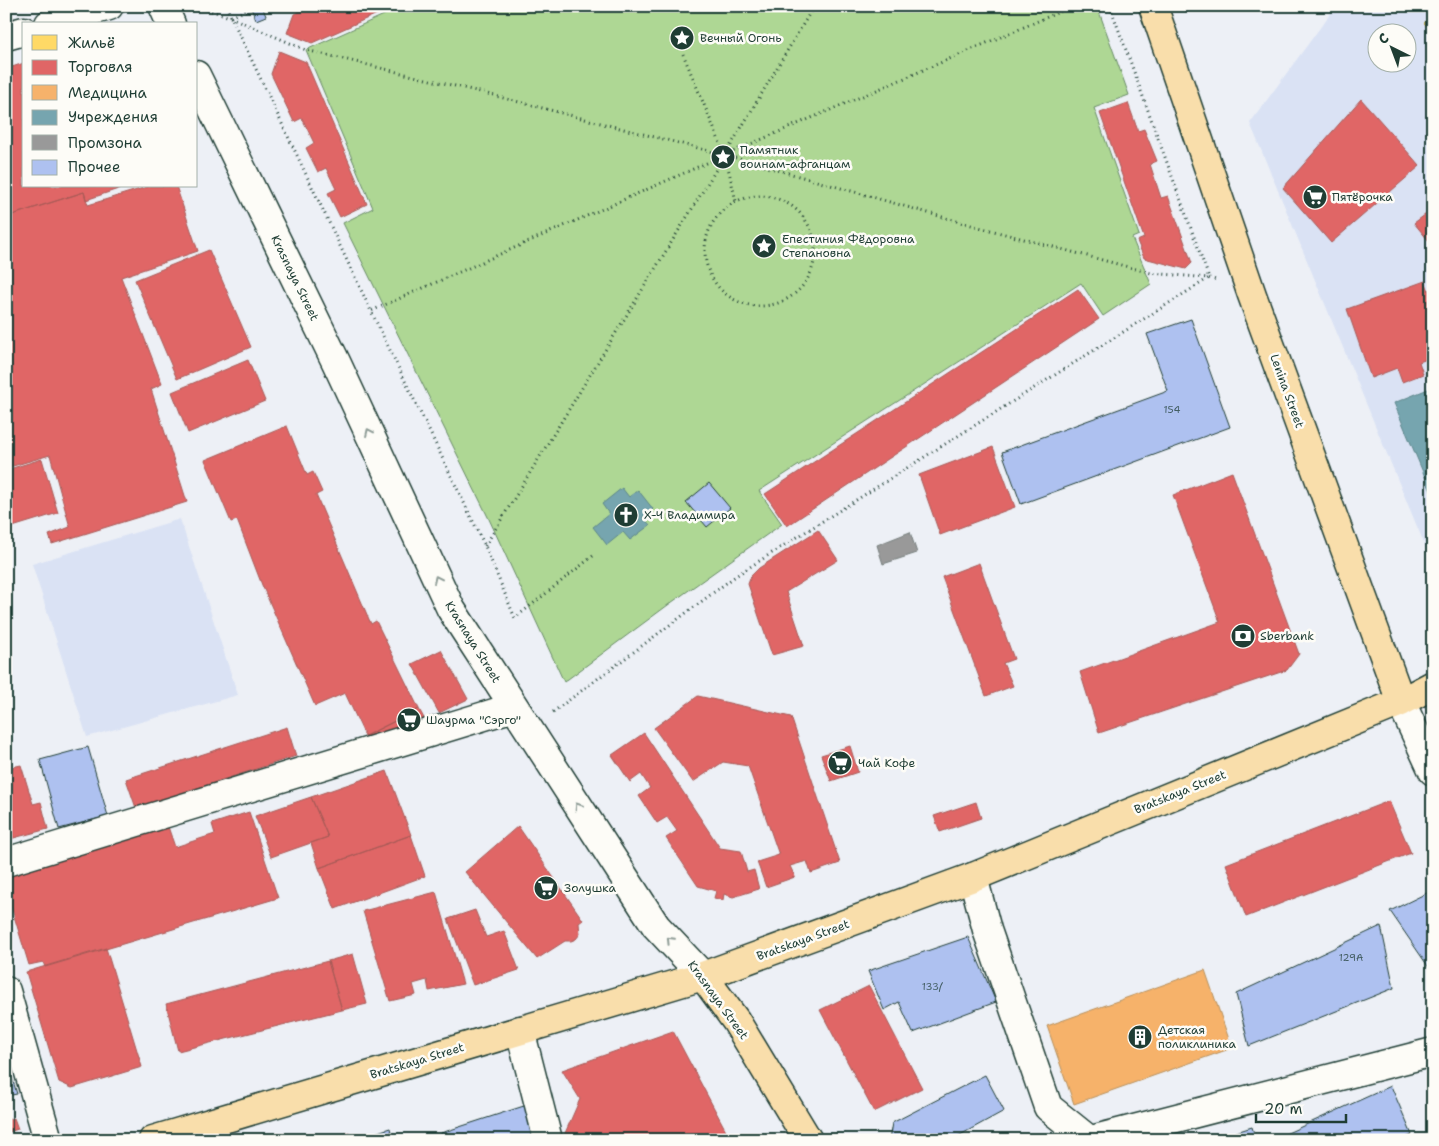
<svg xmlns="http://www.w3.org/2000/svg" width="1439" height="1146" viewBox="0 0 1439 1146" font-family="'Shantell Sans',sans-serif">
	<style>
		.built { fill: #dae2f4; fill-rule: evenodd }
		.green { fill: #aed794; stroke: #668a64 }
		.homes { fill: #ffd966; stroke: #bcaa57 }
		.shops { fill: #e06666; stroke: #a65a57 }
		.health { fill: #f6b26b; stroke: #b68f5a }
		.public { fill: #76a5af; stroke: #5c868a }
		.industry { fill: #999; stroke: #747d7b }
		.building { fill: #aec1f0; stroke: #1f3d34 }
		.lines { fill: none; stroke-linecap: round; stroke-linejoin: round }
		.minor-casing { stroke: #1f3d34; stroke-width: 31 }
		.major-casing { stroke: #1f3d34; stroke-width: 31 }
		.path { stroke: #1f3d34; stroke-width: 3; stroke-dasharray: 1 4; stroke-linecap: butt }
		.minor { stroke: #fdfcf7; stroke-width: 28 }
		.major { stroke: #f9deab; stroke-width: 28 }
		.oneway { stroke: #8e9c96 }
		.labels { text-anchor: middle; stroke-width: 5; stroke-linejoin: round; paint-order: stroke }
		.number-label { font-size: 10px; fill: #435e63 }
		.poi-label { font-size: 12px; fill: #1f3d34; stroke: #fdfcf7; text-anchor: start }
		.street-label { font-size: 12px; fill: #1f3d34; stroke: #fdfcf7 }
	</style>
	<rect width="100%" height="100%" fill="#edf0f6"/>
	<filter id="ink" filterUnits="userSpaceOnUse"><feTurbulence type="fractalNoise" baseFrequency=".02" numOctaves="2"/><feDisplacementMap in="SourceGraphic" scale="10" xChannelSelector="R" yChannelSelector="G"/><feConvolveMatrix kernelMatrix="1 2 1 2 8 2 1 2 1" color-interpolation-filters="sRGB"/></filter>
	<g filter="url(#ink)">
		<path class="built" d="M1336,6h97v559l-183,-442zM1376,32h30v30h-30z
			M180,519l58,176 -151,42 -55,-173z"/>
		<path class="green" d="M404,6h693l32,89 -35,13 45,127 -7,3 19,46 -48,32 -22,-33 -322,208 23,33 -114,81 -104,77 -75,-163 -146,-296 30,-15 -67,-158z"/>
		<path class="homes" d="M1433,15v17l-9,-9z"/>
		<path class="shops" d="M311,6h13l1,4 9,-4h61l-83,37 -25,-10 7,-19z
			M279,51l27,11 61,142 -27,13 -12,-24 8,-4 -10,-21 -8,4 -12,-24 8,-5 -12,-25 -8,4 -23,-48z
			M24,63v123h103l-41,14 -2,-8 -78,25v-148z
			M1361,99l59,67 -89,77 -48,-55z
			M1128,103l10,28 6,-2 13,32 -7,3 11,34 7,-2 24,67 -6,6 -42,-11 -7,-17 7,-3 -44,-125z
			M150,186h26l22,65 -77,26 41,107 -11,5 36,113 -135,42 -3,-9 21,-8 -20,-72 -44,13v-251l78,-25 4,13z
			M1433,209v37l-19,-23z
			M209,250l42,97 -74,32 -42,-99z
			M1425,281l8,20v56l-14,5 4,12 -21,8 -5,-14 -26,10 -24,-69z
			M1078,289l21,30 -312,207 -22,-32z
			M248,360l17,41 -77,32 -16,-41z
			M287,426l20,49 6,-3 9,20 -6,3 55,129 5,-3 43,88 -54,27 -20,-43 -30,13 -53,-121 -25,-65 -6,2 -26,-62z
			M993,447l22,60 -75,28 -21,-60z
			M42,459l16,54 -52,16v-59z
			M1232,472l67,182 -12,16 -188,63 -19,-61 140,-50 -47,-127z
			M818,530l20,30 -52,32 18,54 -32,9 -24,-71 3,-8 8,-8z
			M979,563l35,96 -11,4 10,23 -27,10 -44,-119z
			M441,650l27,49 -29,14 -27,-49z
			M698,696l93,21 49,146 -29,10 -4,-12 -17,5 5,11 -29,10 -9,-25 22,-7 -31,-89 -25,-4 -30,20 -39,-54z
			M419,709l7,13 -56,24 -5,-10z
			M287,727l9,29 -160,52 -10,-29z
			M644,733l76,115 21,3 6,21 7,-2 5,19 -26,8 -9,-3 -1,6 -9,-2 2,-7 -18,-5 -32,-48 11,-7 -10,-14 -10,6 -18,-27 11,-8 -9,-14 -11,8 -18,-27z
			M850,746l8,26 -27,9 -10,-26z
			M6,748l6,19 9,-2 12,39 8,-2 7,27 -42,11z
			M387,771l24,64 -92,33 -8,-25 17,-6 -17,-40z
			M311,797l17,40 -57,20 -16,-41z
			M1389,801l22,52 -165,64 -20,-53z
			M976,802l5,16 -41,14 -6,-16z
			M249,812l29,86 -233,69 -2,-5 -14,3 -23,-75v-10l10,-14 150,-45 9,26 40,-13 -3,-10z
			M518,826l65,94 -4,3 1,11 -4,5 -5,2h-6l-28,18 -72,-87z
			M411,835l14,41 -90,33 -16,-41z
			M436,892l27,92 -34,7 -2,-11 -14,4 3,11 -26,6 -27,-90z
			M475,910l11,27 18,-6 15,39 -46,15 -25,-66z
			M106,948l36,119 -70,21 -13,-6 -33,-110z
			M353,954l14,50 -25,6 -14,-49z
			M328,961l14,49 -164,41 -12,-47z
			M869,986l53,102 -48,24 -54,-102z
			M673,1031l58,109h-169l18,-41 -18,-29z
			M14,1118l4,11 -12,4v-13z
			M349,1132l3,8h-25z"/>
		<path class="health" d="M1205,970l27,78 -158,56 -27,-78z"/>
		<path class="public" d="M1433,387v109l-39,-93z
			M622,488l7,9 9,-7 15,19 -10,8 7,8 -20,15 -7,-8 -16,13 -14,-18 16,-13 -7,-10z"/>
		<path class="industry" d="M910,532l7,21 -34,11 -6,-19z"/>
		<path class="building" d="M256,6h6l4,10 -10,4 -5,-12z
			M1191,319l39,108 -209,77 -19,-52 166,-61 -21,-57z
			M709,483l21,25 -23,19 -21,-25z
			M88,747l20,69 -49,13 -19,-69z
			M1433,890v82h-1l-42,-61z
			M1381,926l13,62 -145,58 -13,-52z
			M968,937l28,65 -83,31 -14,-31 -15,8 -16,-39z
			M6,1058l11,36 -11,2z
			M985,1075l19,36 -53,29h-62l3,-17z
			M1391,1086l21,49 -11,5h-118l-2,-4z
			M530,1104l10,36h-98l-1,-7z
			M1252,1127l4,13h-45z
			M390,1128l3,12h-33l-1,-2z"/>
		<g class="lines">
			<defs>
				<path id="minor" d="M163,6l8,18
					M49,24l60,-18
					M6,36l18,-5
					M196,75l140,287 115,247 205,317 47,50
					M1401,702l32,69
					M6,862l508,-155
					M973,877l14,53 61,177 41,33
					M6,991l42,149
					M520,1030l28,110
					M1091,1140l342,-88"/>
				<path id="major" d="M1153,6l99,289 149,407
					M703,976l33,45 72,119
					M153,1140l550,-164 270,-99 428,-175 32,-17"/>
			</defs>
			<use href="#minor" class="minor-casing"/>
			<use href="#major" class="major-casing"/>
			<path class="path" d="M197,6l33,11 76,33 170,41 249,64 235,67 191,51 58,5 7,2
				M226,6l145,305
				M231,17l25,-11
				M683,54l42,101 11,46
				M705 251a55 55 0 1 1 110 0a55 55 0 1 1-110 0Z
				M485,546l240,-391 89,-149
				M593,556l-78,62 -30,-72 -114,-235 354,-156 348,-149
				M553,712l184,-137 472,-297 -99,-272"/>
			<use href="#minor" class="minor"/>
			<use href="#major" class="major"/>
		</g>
		<defs><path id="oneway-chevron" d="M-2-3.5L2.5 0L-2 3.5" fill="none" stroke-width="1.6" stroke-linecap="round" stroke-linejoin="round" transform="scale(1.25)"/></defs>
		<g class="oneway">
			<use href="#oneway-chevron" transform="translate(369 432) rotate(-115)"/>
			<use href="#oneway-chevron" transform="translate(437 579) rotate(-115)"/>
			<use href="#oneway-chevron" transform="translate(578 806) rotate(-123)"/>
			<use href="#oneway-chevron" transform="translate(670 940) rotate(-134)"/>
		</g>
	</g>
	<defs>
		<symbol id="sight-disc" viewBox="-11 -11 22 22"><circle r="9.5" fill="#1f3d34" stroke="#fdfcf7"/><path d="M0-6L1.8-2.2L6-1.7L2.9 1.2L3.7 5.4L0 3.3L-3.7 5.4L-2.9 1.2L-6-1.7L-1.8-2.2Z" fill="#fff"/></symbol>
		<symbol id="supermarket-disc" viewBox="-11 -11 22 22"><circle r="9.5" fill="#1f3d34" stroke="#fdfcf7"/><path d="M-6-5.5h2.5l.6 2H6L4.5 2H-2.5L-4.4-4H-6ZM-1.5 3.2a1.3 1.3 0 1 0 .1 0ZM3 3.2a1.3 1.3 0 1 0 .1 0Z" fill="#fff"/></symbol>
		<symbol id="church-disc" viewBox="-11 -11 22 22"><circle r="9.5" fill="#1f3d34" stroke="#fdfcf7"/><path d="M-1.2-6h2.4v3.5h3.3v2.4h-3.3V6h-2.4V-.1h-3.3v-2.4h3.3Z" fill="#fff"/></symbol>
		<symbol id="bank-disc" viewBox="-11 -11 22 22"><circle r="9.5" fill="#1f3d34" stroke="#fdfcf7"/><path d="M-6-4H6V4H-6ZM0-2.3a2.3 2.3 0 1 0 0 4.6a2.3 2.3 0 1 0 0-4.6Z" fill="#fff"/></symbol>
		<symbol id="building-disc" viewBox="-11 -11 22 22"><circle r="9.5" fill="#1f3d34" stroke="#fdfcf7"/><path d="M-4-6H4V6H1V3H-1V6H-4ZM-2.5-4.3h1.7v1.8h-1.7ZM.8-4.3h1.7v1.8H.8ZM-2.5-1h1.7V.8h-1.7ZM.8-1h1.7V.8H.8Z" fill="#fff"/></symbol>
	</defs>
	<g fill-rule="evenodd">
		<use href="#sight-disc" x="668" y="24" width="28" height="28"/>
		<use href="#sight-disc" x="709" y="143" width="28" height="28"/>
		<use href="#supermarket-disc" x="1301" y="183" width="28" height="28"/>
		<use href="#sight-disc" x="750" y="232" width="28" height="28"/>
		<use href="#church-disc" x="612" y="501" width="28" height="28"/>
		<use href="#bank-disc" x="1229" y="622" width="28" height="28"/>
		<use href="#supermarket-disc" x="395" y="706" width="28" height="28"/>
		<use href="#supermarket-disc" x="826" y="749" width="28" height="28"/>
		<use href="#supermarket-disc" x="532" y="874" width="28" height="28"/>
		<use href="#building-disc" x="1126" y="1023" width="28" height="28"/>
	</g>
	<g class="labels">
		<g class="number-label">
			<text x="1172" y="413">154</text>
			<text x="1351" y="961">129А</text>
			<text x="932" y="990">133/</text>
		</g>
		<g class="poi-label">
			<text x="700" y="42">Вечный Огонь</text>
			<text x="740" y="154">Памятник<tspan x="740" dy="14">воинам-афганцам</tspan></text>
			<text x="1332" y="201">Пятёрочка</text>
			<text x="782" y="243">Епестиния Фёдоровна<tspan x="782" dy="14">Степановна</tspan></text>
			<text x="644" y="519">Х-Ч Владимира</text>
			<text x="1260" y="640">Sberbank</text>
			<text x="426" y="724">Шаурма "Сэрго"</text>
			<text x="858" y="767">Чай Кофе</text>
			<text x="564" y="892">Золушка</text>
			<text x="1158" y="1034">Детская<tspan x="1158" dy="14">поликлиника</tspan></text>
		</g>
		<g class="street-label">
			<text transform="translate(295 278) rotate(64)" y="4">Krasnaya Street</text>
			<text transform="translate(1287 391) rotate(70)" y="4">Lenina Street</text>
			<text transform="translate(473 642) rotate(58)" y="4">Krasnaya Street</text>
			<text transform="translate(1180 792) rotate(-22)" y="4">Bratskaya Street</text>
			<text transform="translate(803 940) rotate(-20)" y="4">Bratskaya Street</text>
			<text transform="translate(718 1000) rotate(54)" y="4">Krasnaya Street</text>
			<text transform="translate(417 1061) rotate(-17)" y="4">Bratskaya Street</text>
		</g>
	</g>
	<rect width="1439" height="1146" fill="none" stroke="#fdfcf7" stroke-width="25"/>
	<rect x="12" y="12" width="1414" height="1121" fill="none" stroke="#1f3d34" stroke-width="2" filter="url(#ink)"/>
	<rect x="22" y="22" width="175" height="165" fill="#fdfcf7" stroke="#a4b0a9"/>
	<rect x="32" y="35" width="25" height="15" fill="#ffd966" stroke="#a4b0a9"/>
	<text x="68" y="48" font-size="15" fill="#1f3d34">Жильё</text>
	<rect x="32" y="60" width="25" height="15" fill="#e06666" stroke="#a4b0a9"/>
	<text x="68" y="72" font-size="15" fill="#1f3d34">Торговля</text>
	<rect x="32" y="85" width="25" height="15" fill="#f6b26b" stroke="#a4b0a9"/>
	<text x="68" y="98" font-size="15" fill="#1f3d34">Медицина</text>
	<rect x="32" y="110" width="25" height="15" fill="#76a5af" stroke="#a4b0a9"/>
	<text x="68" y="122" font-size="15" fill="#1f3d34">Учреждения</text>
	<rect x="32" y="135" width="25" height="15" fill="#999999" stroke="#a4b0a9"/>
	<text x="68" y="148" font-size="15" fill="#1f3d34">Промзона</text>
	<rect x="32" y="160" width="25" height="15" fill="#aec1f0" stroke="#a4b0a9"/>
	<text x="68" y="172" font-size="15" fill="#1f3d34">Прочее</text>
	<g transform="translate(1392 48) rotate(318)"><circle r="24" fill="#fdfcf7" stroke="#a4b0a9"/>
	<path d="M0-4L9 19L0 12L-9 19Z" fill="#1f3d34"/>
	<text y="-8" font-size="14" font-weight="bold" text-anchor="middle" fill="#1f3d34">С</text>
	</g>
	<path d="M1256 1114v8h90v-8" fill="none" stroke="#1f3d34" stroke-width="2.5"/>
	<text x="1264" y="1114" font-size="15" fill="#1f3d34" stroke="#fdfcf7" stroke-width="4" paint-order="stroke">20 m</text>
</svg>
